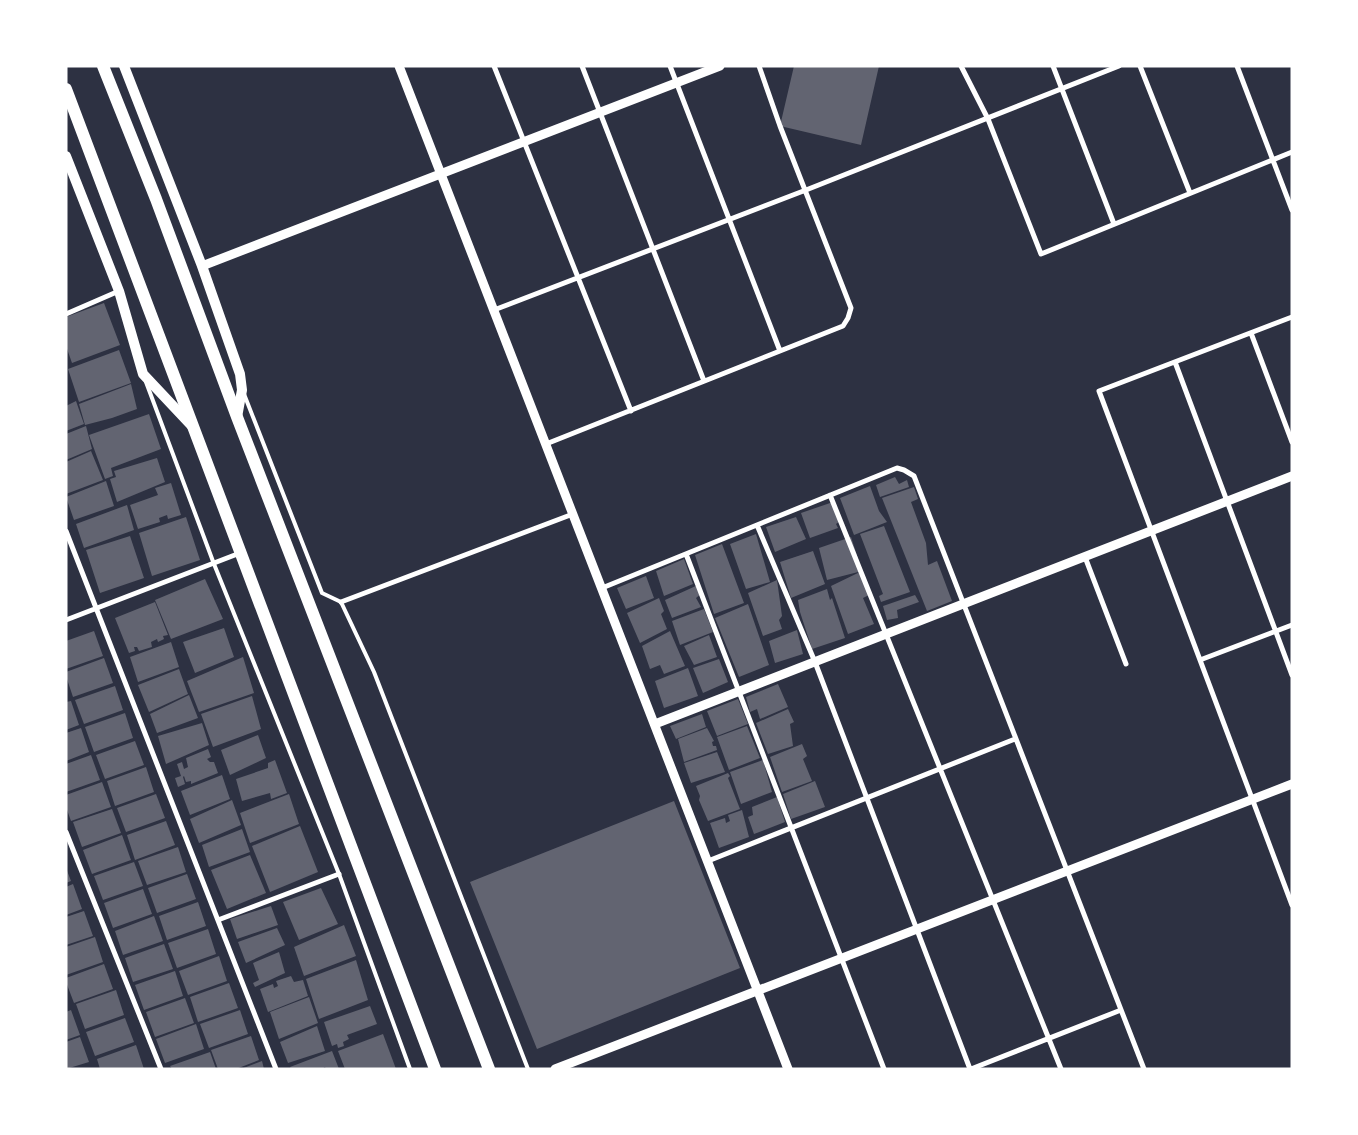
<svg xmlns="http://www.w3.org/2000/svg" width="1358" height="1135" viewBox="0 0 1358 1135" font-family="Roboto,sans-serif">
	<style>
		.building { fill: #626471 }
		.lines { fill: none; stroke-linecap: round; stroke-linejoin: round }
		.service { stroke: #fff; stroke-width: 4 }
		.minor { stroke: #fff; stroke-width: 5 }
		.tertiary { stroke: #fff; stroke-width: 9 }
		.secondary { stroke: #fff; stroke-width: 10 }
		.trunk { stroke: #fff; stroke-width: 12 }
	</style>
	<rect width="100%" height="100%" fill="#2d3142"/>
	<path class="building" d="M794,66h85l-18,79 -81,-19z
		M104,303l16,42 -48,18 -6,-17v-29z
		M119,350l12,33 -52,19 -11,-33z
		M131,384l6,25 -25,9 -27,7 -6,-21z
		M76,401l8,23 -18,7v-25z
		M149,414l12,35 -50,19 2,8 -8,3 -16,-44z
		M86,426l6,23 -26,11v-26z
		M91,451l12,29 -37,14v-32z
		M157,458l8,24 -48,20 -7,-23 6,-2 -2,-6z
		M895,477l4,7 8,-4 2,7 -29,10 -4,-12z
		M106,481l8,25 -40,14 -8,-23z
		M171,483l10,32 -13,4 -1,-4 -8,3 1,4 -22,7 -8,-24 28,-10 -3,-7z
		M870,486l9,25 8,11 -33,13 -14,-37z
		M914,487l4,12 -7,3 15,41 2,22 9,-4 15,40 -25,10 -45,-113z
		M833,502l7,19 -4,3 2,4 -28,10 -9,-25z
		M127,505l7,25 -50,18 -8,-24z
		M186,517l14,43 -48,16 -13,-43z
		M796,517l10,22 -31,13 -9,-25z
		M884,526l26,66 -29,10 -2,-6 4,-2 -23,-60z
		M756,534l14,48 -24,7 -16,-45z
		M130,536l14,42 -44,15 -14,-43z
		M851,537l11,34 7,24 -6,3 11,26 -26,10 -17,-48 31,-15 -35,9 -8,-32z
		M722,544l22,59 -30,11 -19,-59z
		M813,551l12,33 -34,14 -11,-36z
		M684,559l9,25 -29,12 -8,-25z
		M646,576l8,22 -28,11 -9,-21z
		M205,579l18,40 -52,20 -16,-39z
		M777,580l5,36 -3,4 3,9 -19,7 -15,-43z
		M698,585l4,8 -6,5 5,9 -29,11 -7,-18z
		M827,589l3,11 2,-2 13,40 -33,11 -12,-37 -2,-12z
		M915,595l4,7 -22,8 1,8 -11,2 -4,-14z
		M659,598l5,13 -3,3 6,15 -27,14 -13,-30z
		M155,602l13,33 -5,1 1,3 -6,3 -1,-3 -6,3 1,5 -13,4 -2,-4h-3l1,4 -6,2 -14,-35z
		M748,604l21,61 -30,12 -24,-59z
		M704,609l9,23 -33,13 -8,-24z
		M224,628l10,29 -39,16 -12,-31z
		M797,630l6,24 -28,9 -6,-22z
		M94,631l9,25 -37,13v-28z
		M670,631l15,35 -21,8 -4,-9 -10,4 -8,-23z
		M709,635l8,22 -23,8 -10,-19z
		M171,642l8,25 -41,15 -8,-25z
		M243,657l11,36 -55,19 -12,-31z
		M104,658l9,25 -40,14 -7,-21v-4z
		M719,659l9,23 -25,11 -10,-25z
		M688,668l10,28 -34,12 -9,-27z
		M179,669l9,25 -39,18 -11,-27z
		M778,684l10,23 -28,12 -3,-10 -7,3 -4,-15z
		M115,686l8,24 -39,14 -9,-24z
		M189,695l9,23 -41,15 -7,-19z
		M252,696l9,33 -48,18 -12,-33z
		M738,699l10,25 -31,12 -10,-25z
		M71,701l8,24 -13,5v-28z
		M788,709l6,13 -4,2 3,22 -25,8 -12,-31z
		M125,713l8,25 -39,14 -9,-25z
		M702,714l4,13 -30,12 -6,-13z
		M202,723l7,22 -43,19 -8,-28z
		M747,726l13,32 -31,12 -12,-33z
		M81,728l8,24 -23,9v-28z
		M707,728l7,13 -2,1 1,4h3l1,4 -33,12 -6,-23z
		M258,735l8,23 -36,17 -9,-25z
		M135,741l9,24 -39,14 -9,-24z
		M802,744l5,12 -4,3 9,22 -30,11 -12,-35z
		M208,749l3,8 -4,2 3,3h4l4,11 -27,11v-3l-5,1 -2,-6 -1,1 2,7 -7,3 -3,-9 6,-2 -4,-12 5,-2 2,7 4,-2 -2,-9z
		M717,752l8,20 -34,11 -7,-20z
		M91,755l9,25 -34,12v-28z
		M275,760l12,33 -16,6 -1,-6 -28,8 -6,-22 32,-11v-5z
		M763,760l9,32 -31,12 -11,-32z
		M146,767l8,25 -39,14 -8,-25z
		M728,773l2,3 -2,2 12,31 -32,12 -9,-21 1,-4 -4,-10z
		M222,775l8,24 -40,16 -9,-24z
		M815,781l10,26 -34,12 -8,-25z
		M102,782l9,25 -40,14 -5,-14v-12z
		M156,794l9,24 -39,14 -9,-24z
		M289,794l10,30 -49,19 -10,-30z
		M777,797l8,25 -31,12 -6,-17 5,-2 -1,-8z
		M232,800l9,25 -42,18 -9,-24z
		M674,801l66,167 -203,81 -67,-167z
		M112,809l9,24 -39,14 -9,-25z
		M742,810l7,27 -30,11 -9,-25 15,-5 1,5 4,-2 -2,-6z
		M166,821l9,24 -40,15 -8,-25z
		M300,826l18,46 -48,20 -18,-46z
		M242,829l8,23 -41,15 -7,-22z
		M122,835l9,25 -39,14 -9,-24z
		M178,847l8,25 -39,13 -9,-24z
		M250,855l16,38 -39,16 -16,-39z
		M134,862l9,24 -40,14 -9,-24z
		M66,868l5,13 -5,2z
		M187,874l9,25 -39,14 -9,-25z
		M73,884l9,25 -16,6v-28z
		M321,888l17,36 -39,16 -16,-38z
		M143,889l9,25 -39,14 -9,-25z
		M198,902l8,24 -39,14 -8,-24z
		M271,906l7,19 -41,14 -7,-20z
		M84,911l9,25 -27,9v-28z
		M154,916l9,25 -40,14 -8,-24z
		M344,925l12,31 -52,20 -10,-29z
		M277,928l8,17 -39,18 -8,-21z
		M208,929l8,25 -39,14 -9,-25z
		M95,937l8,25 -37,13v-28z
		M164,944l9,25 -40,13 -8,-24z
		M279,952l6,21 -30,14 -2,-4 6,-3 -6,-17z
		M219,956l8,25 -39,14 -9,-24z
		M356,960l12,40 -49,19 -13,-40z
		M104,964l9,25 -39,14 -8,-21v-4z
		M175,971l8,25 -39,14 -9,-25z
		M291,976l3,6 9,-2 5,16 -40,16 -8,-23 13,-5 1,4 4,-2 -2,-5z
		M229,983l9,25 -40,14 -8,-25z
		M116,990l8,25 -39,14 -9,-25z
		M309,997l9,26 -39,16 -9,-27z
		M185,998l9,25 -39,14 -9,-25z
		M370,1006l7,18 -30,11 2,4 -6,3 1,4 -6,2 -1,-4 -5,2 -8,-24z
		M71,1010l9,25 -14,5v-28z
		M240,1010l8,24 -39,14 -9,-24z
		M125,1018l9,24 -39,14 -9,-24z
		M196,1024l8,25 -39,14 -9,-24z
		M317,1026l8,25 -37,12 -8,-21z
		M383,1034l13,35h-51l-7,-18z
		M251,1036l8,24 -23,9h-18l-7,-19z
		M80,1037l9,25 -23,7v-27z
		M136,1045l8,24h-44l-3,-10z
		M332,1051l7,18h-13l-1,-2 -3,2h-31l-1,-2z
		M210,1052l6,17h-44l-2,-3z
		M262,1061l2,8h-23z"/>
	<g class="lines">
		<path class="service" d="M146,382l68,182 125,310 71,195
			M244,394l78,199 19,9 33,70 154,397"/>
		<path class="minor" d="M494,66l137,345
			M582,66l122,315
			M670,66l110,285
			M961,66l27,53 53,135 251,-102
			M1053,66l61,158
			M1140,66l50,127
			M1237,66l55,144
			M494,310l312,-120 313,-124
			M66,314l53,-23
			M1292,317l-193,74 193,514
			M1251,333l41,109
			M1175,362l117,313
			M546,444l297,-118 5,-8 3,-10 -71,-182 -21,-60
			M830,495l231,574
			M757,525l58,137 155,407
			M66,531l210,538
			M686,554l198,515
			M1085,557l41,107
			M602,588l295,-120 7,2 10,6 230,593
			M341,602l232,-88
			M66,620l174,-67
			M1200,660l92,-35
			M66,832l95,237
			M708,861l307,-122
			M218,920l121,-46
			M971,1069l150,-59"/>
		<path class="tertiary" d="M399,66l389,1003
			M202,266l518,-200
			M655,724l637,-248
			M555,1069l737,-285"/>
		<path class="secondary" d="M124,66l78,200 38,108 2,16 -5,27
			M66,156l53,135 24,83 48,51"/>
		<path class="trunk" d="M103,66l53,133 81,218 252,652
			M66,89l369,980"/>
	</g>
	<rect width="1358" height="1135" fill="none" stroke="#ffffff" stroke-width="135"/>
</svg>
